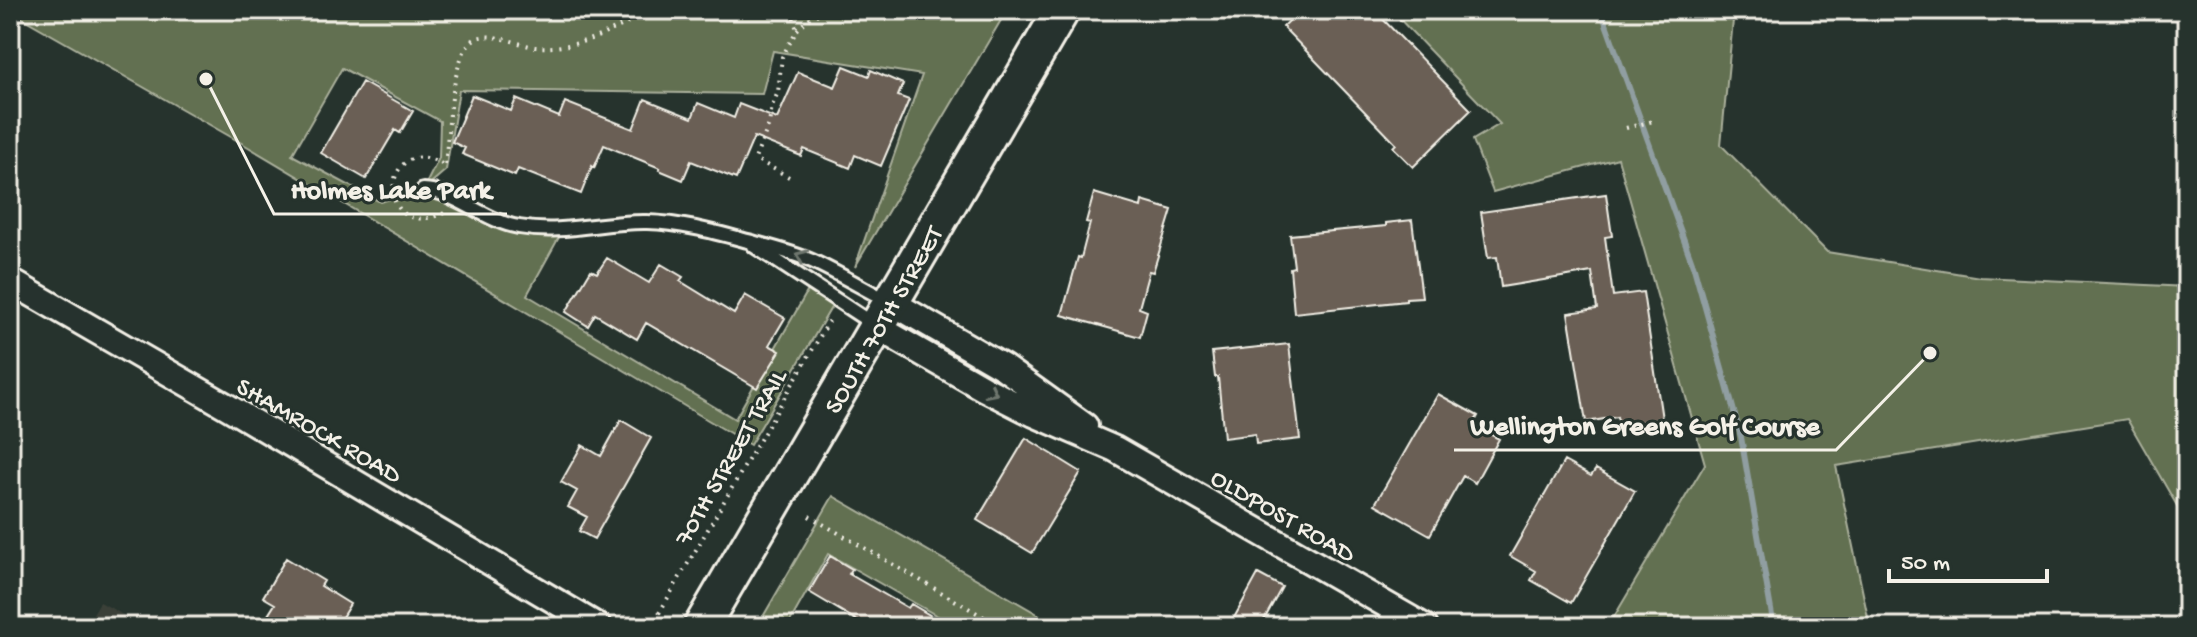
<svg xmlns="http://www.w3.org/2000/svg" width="2197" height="637" viewBox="0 0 2197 637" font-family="'Gochi Hand',sans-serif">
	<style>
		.built { fill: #3a4039 }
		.green { fill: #627051; stroke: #abb09c; stroke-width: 2; fill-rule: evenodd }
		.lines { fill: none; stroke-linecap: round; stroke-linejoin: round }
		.stream { stroke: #909ea1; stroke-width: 6 }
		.building { fill: #6a5f55; stroke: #f4f1e8; stroke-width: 2 }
		.lane-casing { stroke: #f4f1e8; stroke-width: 18 }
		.street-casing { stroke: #f4f1e8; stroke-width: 30 }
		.secondary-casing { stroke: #f4f1e8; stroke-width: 40 }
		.path { stroke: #f4f1e8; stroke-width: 4; stroke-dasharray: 2 6; stroke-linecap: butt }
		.lane { stroke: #26332d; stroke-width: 12 }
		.street { stroke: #26332d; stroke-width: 24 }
		.secondary { stroke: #26332d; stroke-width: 34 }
		.oneway { stroke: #6e766e }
		.labels { text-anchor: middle; stroke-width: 6; stroke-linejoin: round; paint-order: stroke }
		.street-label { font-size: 26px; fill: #f4f1e8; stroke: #26332d }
		.leader { fill: none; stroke: #f4f1e8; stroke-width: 3 }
		.callout-dot { fill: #f4f1e8; stroke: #26332d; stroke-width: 3 }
		.callout-label { font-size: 28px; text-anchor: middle; font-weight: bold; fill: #f4f1e8; stroke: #26332d; stroke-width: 6; stroke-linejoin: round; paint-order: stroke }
	</style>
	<rect width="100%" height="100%" fill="#26332d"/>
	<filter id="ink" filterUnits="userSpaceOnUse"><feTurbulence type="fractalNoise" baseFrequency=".0125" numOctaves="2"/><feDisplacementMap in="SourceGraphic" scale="16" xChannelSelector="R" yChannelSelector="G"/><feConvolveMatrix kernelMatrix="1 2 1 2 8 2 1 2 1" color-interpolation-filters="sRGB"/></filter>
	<g filter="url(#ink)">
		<path class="built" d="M100,602l11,6 32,19h-58z"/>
		<path class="green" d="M1007,10l-152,257 67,-192 -149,-24 -11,43 -303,-4 -13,80 -22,19 61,27 78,14 -36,65 208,124 76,-134 24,16 -85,144 -505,-300 -235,-134zM342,68l98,53 -1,37 -16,32 -43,12 -88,-47z
			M1391,10h343l-13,135 106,107 153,25 207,10v236l-60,-104 -291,47 34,161h-262l97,-163 -87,-306 -125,34 -20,-52 27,-16z
			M833,496l227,131h-103l-129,-73 -41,73h-30z"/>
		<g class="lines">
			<path class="stream" d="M1601,10l93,258 31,111 16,58 33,190"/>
		</g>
		<path class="building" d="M1300,10h74l97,100 -58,57 -20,-20 3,-3 -113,-117z
			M844,66l25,10 2,-6 32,14 -5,12 11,4 -28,66 -26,-11 -5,13 -46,-19 -3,7 -47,-19 -18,42 -45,-18 -8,19 -24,-10 1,-2 -56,-23 -10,23 -2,-2 -11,28 -63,-25 -3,7 -53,-22 3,-6 -13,-6 20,-47 39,16 5,-12 43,18 6,-15 68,27 12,-30 47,19 6,-15 36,15 5,-14 38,15 21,-47 37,15z
			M362,82l51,29 -13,22 -5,-3 -29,49 -45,-26z
			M1094,193l47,14 1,-6 30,9 -19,62 -4,-1 -10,37 8,3 -7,26 -78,-22 16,-58 3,1 9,-35 -4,-1z
			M1606,194l6,42 -7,1 8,59 30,-4 19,127 -43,6 -2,-8 -31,5 -18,-109 29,-4 -5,-37 -91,15 -4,-30 -9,1 -7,-46z
			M1412,220l10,77 -16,1v3l-112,12 -4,-45 4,-1 -4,-32 96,-9v-3z
			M607,258l42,25 12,-19 22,13 -3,4 54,33 11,-19 40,23 -16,27 11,6 -23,37 -111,-65 -9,16 -42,-25 -7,12 -22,-14 25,-42 6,3z
			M1289,344l11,95 -44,5 -1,-10 -31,4 -6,-61h-3l-3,-25z
			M1438,394l40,22 -5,9 26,14 -24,44 -12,-7 -33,59 -55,-31z
			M621,420l30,18 -57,101 -15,-8 8,-14 -19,-10 9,-16 -16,-9 21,-37 19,11z
			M1026,438l55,34 -49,81 -55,-33z
			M1564,461l27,15 5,-7 39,22 -64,112 -40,-23 5,-9 -26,-15z
			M830,556l22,13 -3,5 59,34 3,-4 39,23h-82l-59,-35z
			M286,558l38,23 -3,5 29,18 -14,23h-21l-15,-9 -5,9h-19l-11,-7 10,-16 -12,-7z
			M1258,574l24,13 -22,40h-31z"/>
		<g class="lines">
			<defs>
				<path id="lane" d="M423,190c30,0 63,32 96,37 45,8 84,-6 128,-5 35,1 67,10 101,19 22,6 44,11 64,20 26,12 51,27 76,40
					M754,246l122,80"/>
				<path id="street" d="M10,281l218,126 371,220
					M891,302l112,65 82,59
					M877,327l106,61 51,26 81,35 310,178"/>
				<path id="secondary" d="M701,627l361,-617"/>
			</defs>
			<use href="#lane" class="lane-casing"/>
			<use href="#street" class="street-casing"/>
			<use href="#secondary" class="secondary-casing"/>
			<path class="path" d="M621,10l6,14
				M733,10l8,3 8,-3
				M791,10l6,20
				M1626,128l27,-7
				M789,177l-34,-18 14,-35 3,-18 6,-14 4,-35 15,-27 11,-11 12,-6 32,-3
				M444,213c-74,32 -61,-88 1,-47 3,-27 6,-106 26,-124 13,-14 48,3 64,5 43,3 79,-16 115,-37
				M809,516l192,111
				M651,627l181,-311"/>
			<use href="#lane" class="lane"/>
			<use href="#street" class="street"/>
			<use href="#secondary" class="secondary"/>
		</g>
		<defs><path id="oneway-chevron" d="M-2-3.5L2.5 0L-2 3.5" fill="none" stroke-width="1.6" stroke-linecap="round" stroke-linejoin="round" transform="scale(2)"/></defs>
		<g class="oneway">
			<use href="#oneway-chevron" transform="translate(801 256) rotate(-157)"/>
			<use href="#oneway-chevron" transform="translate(992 392) rotate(27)"/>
		</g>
	</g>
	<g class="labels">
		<g class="street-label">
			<text transform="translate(882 319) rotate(-60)" y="9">SOUTH 70TH STREET</text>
			<text transform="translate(320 429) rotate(30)" y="9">SHAMROCK ROAD</text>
			<text transform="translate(729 456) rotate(-60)" y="9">70TH STREET TRAIL</text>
			<text transform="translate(1284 514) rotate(30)" y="9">OLDPOST ROAD</text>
		</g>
	</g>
	<path class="leader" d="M206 79L274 214H507M1930 353L1836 450H1454"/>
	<g class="callout-dot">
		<circle cx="206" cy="79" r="8"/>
		<circle cx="1930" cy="353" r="8"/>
	</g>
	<g class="callout-label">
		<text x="391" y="198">Holmes Lake Park</text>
		<text x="1645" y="434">Wellington Greens Golf Course</text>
	</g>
	<rect width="2197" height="637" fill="none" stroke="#26332d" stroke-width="40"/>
	<rect x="20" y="20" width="2157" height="597" fill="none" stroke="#f4f1e8" stroke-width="3" filter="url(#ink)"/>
	<path d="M1889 569v12h158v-12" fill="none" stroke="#f4f1e8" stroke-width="4"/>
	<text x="1901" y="569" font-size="24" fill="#f4f1e8" stroke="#26332d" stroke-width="6" paint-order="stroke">50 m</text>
</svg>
